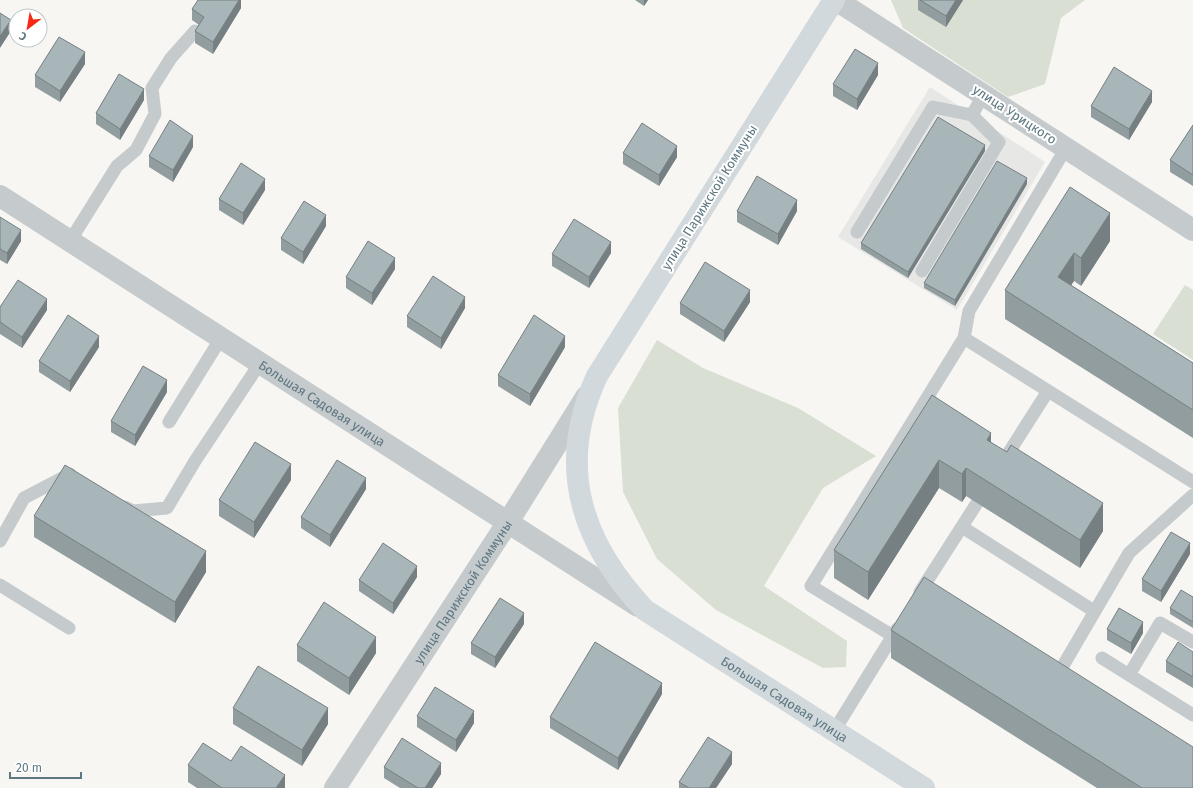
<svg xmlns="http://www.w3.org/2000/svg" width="1193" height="788" viewBox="0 0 1193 788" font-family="'Fira Sans',sans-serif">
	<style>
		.built { fill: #e7e8e6 }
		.green { fill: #d9dfd3 }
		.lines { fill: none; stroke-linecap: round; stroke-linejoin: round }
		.lane { stroke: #c5cacd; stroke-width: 13 }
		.street { stroke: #c5cacd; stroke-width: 22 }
		.highway { stroke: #d2d9dc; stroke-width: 22 }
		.wall { fill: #919d9f }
		.shaded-wall { fill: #767f82 }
		.building { fill: #a9b6b9; stroke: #767f82 }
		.labels { text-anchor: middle; stroke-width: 4; stroke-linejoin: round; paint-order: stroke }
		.street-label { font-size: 13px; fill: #5e7781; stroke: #fff }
	</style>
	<rect width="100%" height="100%" fill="#f7f6f2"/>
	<path class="built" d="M930,87l115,75 -88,148 -119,-73z"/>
	<path class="green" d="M891,0h194l-24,18 -16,66 -37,13 -105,-69z
		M1185,285l8,5v70l-40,-26z
		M657,340l46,28 95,40 78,48 -53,32 -59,98 83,55 -1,26 -23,1 -107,-58 -59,-51 -34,-67 -5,-84z"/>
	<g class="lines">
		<path class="lane" d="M857,232l76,-125 39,8
			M70,241l47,-75 19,-16 19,-36 -3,-26 19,-30 24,-27
			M922,271l77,-129 -27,-27 12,-21
			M964,338l5,-27 97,-163
			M169,422l52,-84
			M1004,460l44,-69
			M125,507l8,4 34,-3 28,-47 65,-98
			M962,527l132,84
			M0,541l24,-43 46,-24
			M0,585l69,43
			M920,592l57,-89
			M893,636l-82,-50 153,-248 229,144
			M1102,658l91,57
			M1053,674l4,2 72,-123 64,-58
			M1129,675l31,-52 33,19
			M834,731l63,-102"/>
		<g class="street">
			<path d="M836,0l357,230"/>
			<path id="s1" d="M0,196l638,410"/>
			<path id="s2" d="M335,788l173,-266 78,-125"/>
		</g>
		<path class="highway" id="s3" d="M834,0l-237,376c-41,89 -17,165 48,234l279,178"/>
	</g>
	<path class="wall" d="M241,0v8l-28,46 -18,-11v-12l4,-6 -7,-5v-11z
		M635,0h13l-4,6z
		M918,0h45l-17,27 -28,-17z
		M85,64l-25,38 -25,-15v-12z
		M878,75l-21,35 -24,-14v-12z
		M144,100l-24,40 -24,-16v-11z
		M1152,102l-23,38 -38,-23v-11z
		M1193,125v61l-23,-14v-12z
		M193,147l-20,35 -24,-15v-11z
		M985,151l-77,127 -47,-29v-6z
		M623,153l54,4 -18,29 -36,-22z
		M1027,184l-72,122 -31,-18v-5z
		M265,190l-22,35 -24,-15v-11z
		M737,211h60l-19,34 -41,-23z
		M1110,213v28l-29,45 -7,-5 -3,4 122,78v75l-188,-119v-29z
		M0,217l21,24 -14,23 -7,-4z
		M326,226l-23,38 -22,-14v-12z
		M611,253l-22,35 -37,-22v-12z
		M395,269l-23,36 -26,-17v-11z
		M750,302l-26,40 -44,-28v-11z
		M0,307l47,3 -25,38 -22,-14z
		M465,308l-24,41 -34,-22v-11z
		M99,347l-29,45 -31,-20v-11z
		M565,347l-35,59 -32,-20v-11z
		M167,392l-32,54 -24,-14v-11z
		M932,395l171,136 -23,37 -114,-72 -4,6 -23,-14 -71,112 -34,-22v-28z
		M291,480l-37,58 -35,-22v-16z
		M366,489l-36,58 -29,-19v-11z
		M34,516l172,56 -31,51 -141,-86z
		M1190,554l-29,48 -19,-11v-12z
		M417,577l-24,37 -34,-23v-11z
		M1193,597v31l-23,-14v-6z
		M524,624l-29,44 -24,-14v-11z
		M1107,629l36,4 -12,21 -24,-14z
		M891,630l302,158h-96l-206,-130z
		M297,645l79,8 -27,42 -52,-34z
		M1193,652v36l-27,-16v-11z
		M662,694l-44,76 -68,-42v-11z
		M233,708l95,16 -26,42 -69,-42z
		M417,716l57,7 -18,29 -39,-25z
		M231,761l54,27h-88l-9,-6v-17z
		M732,764l-16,24h-37v-6z
		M384,767l57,7 -9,14h-32l-16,-10z"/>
	<path class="shaded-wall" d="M239,0h2v8l-28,46v-12z
		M644,0h4l-4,6z
		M956,0h7l-17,27v-11z
		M11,20v11l-11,17v-12z
		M85,52v12l-25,38v-11z
		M878,63v12l-21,35v-11z
		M144,89v11l-24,40v-11z
		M1152,91v11l-23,38v-11z
		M193,136v11l-20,35v-12z
		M985,145v6l-77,127v-6z
		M677,146v11l-18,29v-11z
		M1027,178v6l-72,122v-6z
		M265,179v11l-22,35v-12z
		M797,200v11l-19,34v-11z
		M1110,213v28l-29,45v-28z
		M326,215v11l-23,38v-12z
		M21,230v11l-14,23v-11z
		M611,242v11l-22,35v-11z
		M1074,253v28l-16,24v-28z
		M395,258v11l-23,36v-12z
		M750,290v12l-26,40v-11z
		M465,297v11l-24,41v-11z
		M47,299v11l-25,38v-11z
		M99,336v11l-29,45v-11z
		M565,336v11l-35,59v-12z
		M167,380v12l-32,54v-11z
		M991,433v28l-4,-21z
		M939,460v28l-71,112v-28z
		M291,464v16l-37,58v-16z
		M966,468v28l-4,6v-28z
		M366,478v11l-36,58v-12z
		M1103,503v28l-23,37v-28z
		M1190,543v11l-29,48v-11z
		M206,551v21l-31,51v-21z
		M417,566v11l-24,37v-11z
		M524,613v11l-29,44v-11z
		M1143,622v11l-12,21v-11z
		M376,637v16l-27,42v-17z
		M662,683v11l-44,76v-12z
		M328,708v16l-26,42v-16z
		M474,711v12l-18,29v-12z
		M732,752v12l-16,24h-7z
		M441,763v11l-9,14h-7z
		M285,775v13h-9z"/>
	<path class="building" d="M198,0h41l-26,42 -18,-11 9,-14 -12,-8z
		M920,0h36l-10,16z
		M0,13l11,7 -11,16z
		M59,37l26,15 -25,39 -25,-16z
		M855,49l23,14 -21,36 -24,-15z
		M1114,67l38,24 -23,38 -38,-23z
		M119,74l25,15 -24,40 -24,-16z
		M938,117l47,28 -77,127 -47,-29z
		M170,120l23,16 -20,34 -24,-14z
		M642,123l35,23 -18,29 -36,-22z
		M1193,125v50l-23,-15z
		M997,161l30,17 -72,122 -31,-17z
		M241,163l24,16 -22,34 -24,-14z
		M757,176l40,24 -19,34 -41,-23z
		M1070,187l40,26 -29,45 -7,-5 -16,24 135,86v47l-188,-120z
		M304,201l22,14 -23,37 -22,-14z
		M0,217l21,13 -14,23 -7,-4z
		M574,219l37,23 -22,35 -37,-23z
		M368,241l27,17 -23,35 -26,-16z
		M705,262l45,28 -26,41 -44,-28z
		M433,276l32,21 -24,41 -34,-22z
		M18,280l29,19 -25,38 -22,-15v-15z
		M68,315l31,21 -29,45 -31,-20z
		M534,315l31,21 -35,58 -32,-19z
		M143,366l24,14 -32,55 -24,-14z
		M932,395l59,38 -4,7 20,12 4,-7 92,58 -23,37 -114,-72 -4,6 -23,-14 -71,112 -34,-22z
		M255,442l36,22 -37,58 -35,-22z
		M337,460l29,18 -36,57 -29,-18z
		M65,465l141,86 -31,51 -141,-86z
		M1171,532l19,11 -29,48 -19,-12z
		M383,543l34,23 -24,37 -34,-23z
		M924,577l269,170v41h-51l-251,-158z
		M1181,590l12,7v25l-23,-14z
		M500,598l24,15 -29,44 -24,-14z
		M324,602l52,35 -27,41 -52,-33z
		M1119,608l24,14 -12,21 -24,-14z
		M595,642l67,41 -44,75 -68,-41z
		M1178,642l15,10v25l-27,-16z
		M258,666l70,42 -26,42 -69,-42z
		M435,687l39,24 -18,29 -39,-24z
		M708,737l24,15 -23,36h-20l-10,-6z
		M402,738l39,25 -16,25h-7l-34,-21z
		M203,743l28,18 10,-15 44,29 -9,13h-54l-34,-23z"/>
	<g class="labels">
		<g class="street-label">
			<text transform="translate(1015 114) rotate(33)" y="5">улица Урицкого</text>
			<text transform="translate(709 197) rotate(-58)" y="5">улица Парижской Коммуны</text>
			<text dy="5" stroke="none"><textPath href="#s1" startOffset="383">Большая Садовая улица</textPath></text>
			<text dy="5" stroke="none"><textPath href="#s2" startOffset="234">улица Парижской Коммуны</textPath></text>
			<text dy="5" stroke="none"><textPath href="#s3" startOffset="866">Большая Садовая улица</textPath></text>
		</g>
	</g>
	<g transform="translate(28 28) rotate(211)"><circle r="19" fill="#ffffff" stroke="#bfc9cd"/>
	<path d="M0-3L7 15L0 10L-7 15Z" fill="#f52914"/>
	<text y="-6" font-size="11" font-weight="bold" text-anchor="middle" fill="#5e7781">С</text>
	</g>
	<path d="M10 772v6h71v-6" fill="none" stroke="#5e7781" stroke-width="2"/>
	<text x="16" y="772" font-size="12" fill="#5e7781" stroke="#ffffff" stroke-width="3" paint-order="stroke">20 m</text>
</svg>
